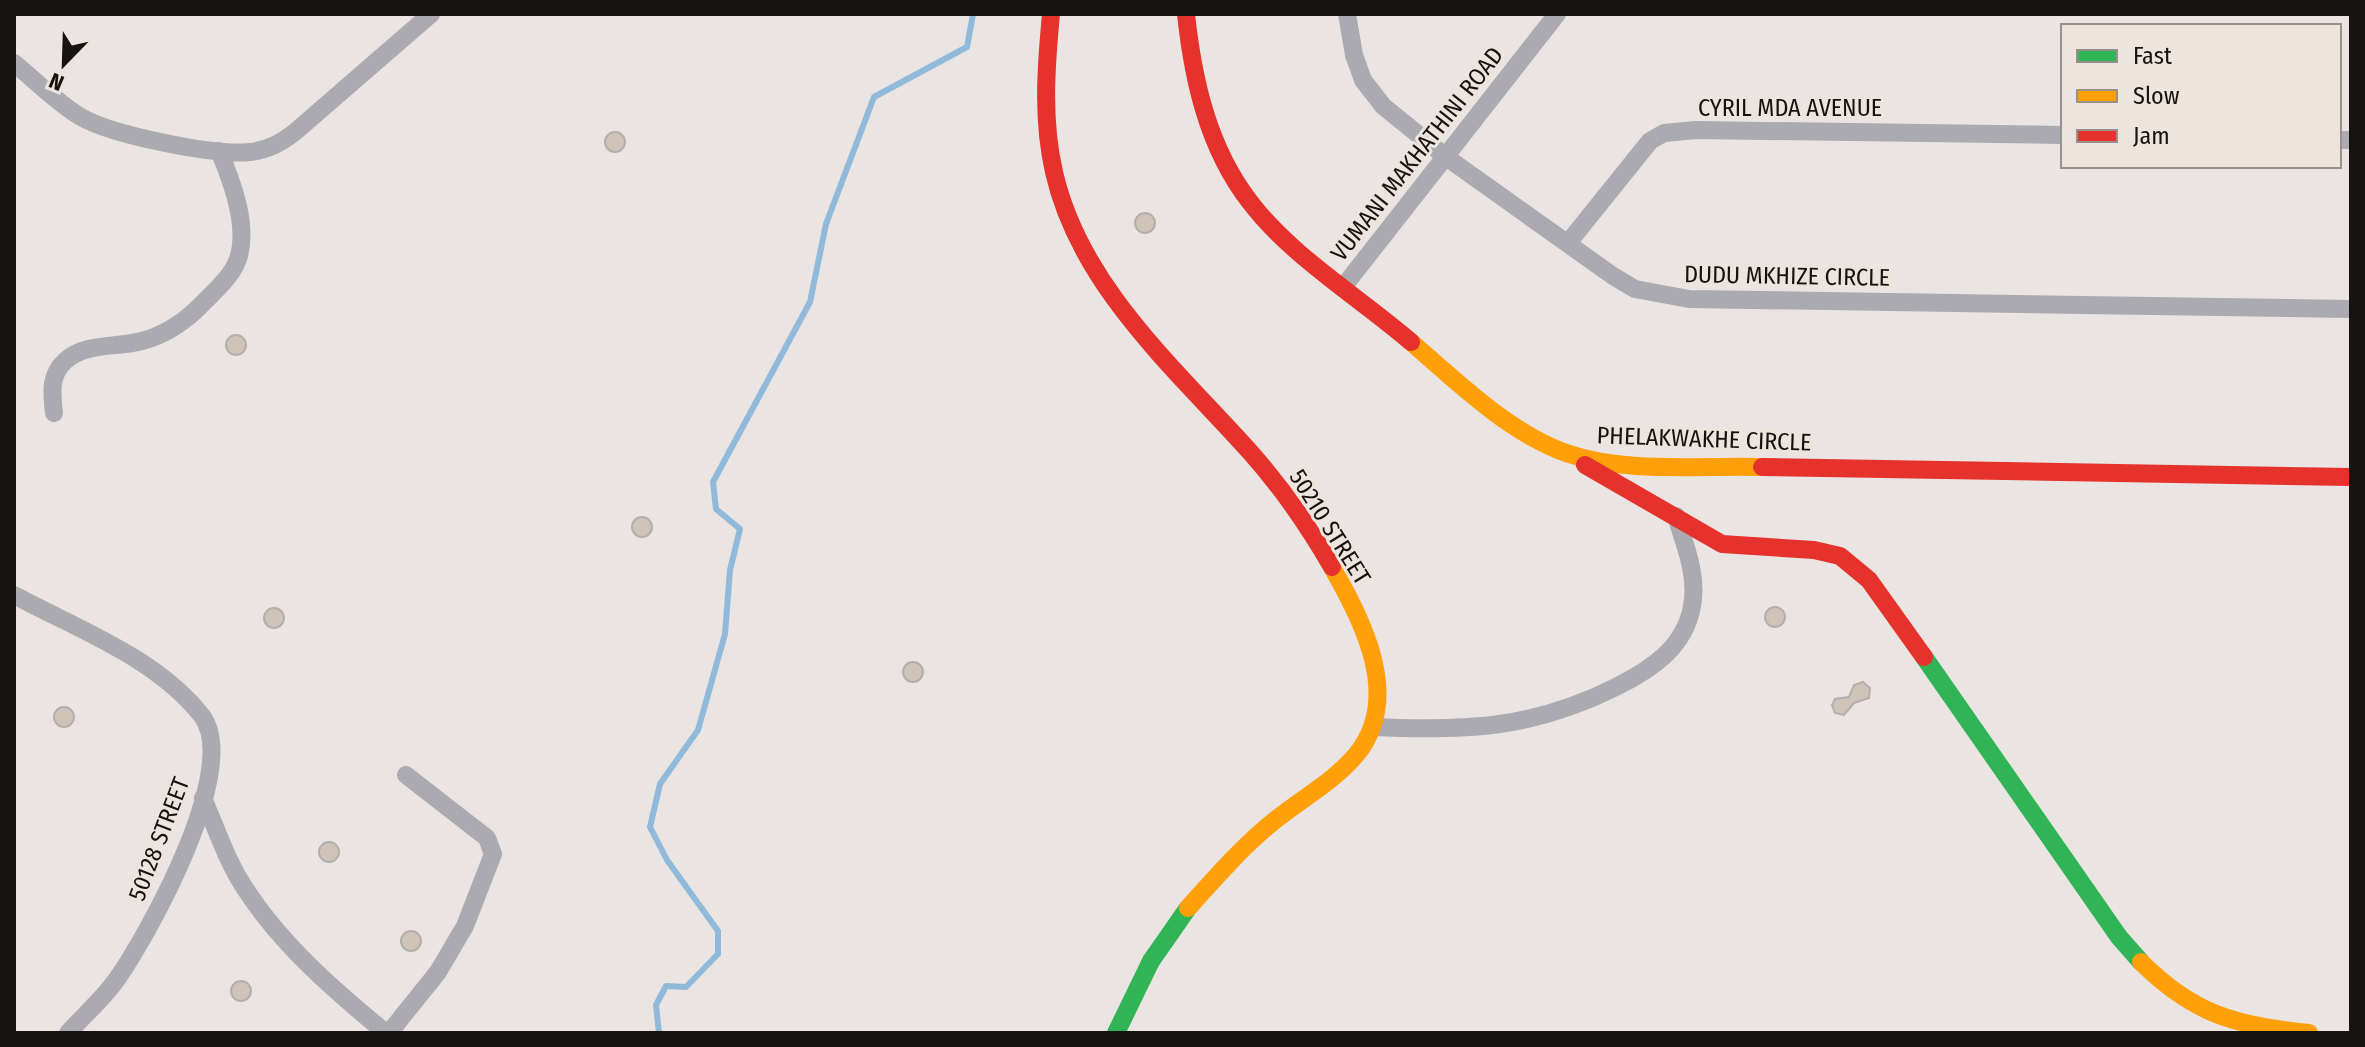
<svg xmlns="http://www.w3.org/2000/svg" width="2365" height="1047" viewBox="0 0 2365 1047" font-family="'Fira Sans Condensed',sans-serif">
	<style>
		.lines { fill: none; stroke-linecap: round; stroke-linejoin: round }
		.stream { stroke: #90b9da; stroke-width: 6 }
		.building { fill: #d0c4b8; stroke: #b2afac; stroke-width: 2 }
		.street { stroke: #abaab1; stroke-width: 18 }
		.fast { stroke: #30b455; stroke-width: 18 }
		.slow { stroke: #ff9f0a; stroke-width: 18 }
		.jam { stroke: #e5322d; stroke-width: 18 }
		.labels { text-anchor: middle; stroke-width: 6; stroke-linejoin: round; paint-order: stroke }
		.street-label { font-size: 24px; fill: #151210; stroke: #ede4de }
	</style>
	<rect width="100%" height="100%" fill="#eae5e2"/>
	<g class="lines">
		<path class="stream" d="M659,1033l-3,-28 10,-19 20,1 32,-33v-23l-51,-71 -17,-33 10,-43 38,-54 27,-96 5,-64 10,-41 -24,-20 -3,-27 97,-180 16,-78 48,-127 93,-50 6,-33"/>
	</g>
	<path class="building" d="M605 142a10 10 0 1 1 20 0a10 10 0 1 1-20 0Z
		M1135 223a10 10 0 1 1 20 0a10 10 0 1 1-20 0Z
		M226 345a10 10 0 1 1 20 0a10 10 0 1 1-20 0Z
		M632 527a10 10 0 1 1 20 0a10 10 0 1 1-20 0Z
		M1765 617a10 10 0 1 1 20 0a10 10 0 1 1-20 0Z
		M264 618a10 10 0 1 1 20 0a10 10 0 1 1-20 0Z
		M903 672a10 10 0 1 1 20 0a10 10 0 1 1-20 0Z
		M1863,682l7,6 -1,10 -15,5 -10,12 -9,-2 -3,-8 3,-6 14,-2 5,-12z
		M54 717a10 10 0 1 1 20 0a10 10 0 1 1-20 0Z
		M319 852a10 10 0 1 1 20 0a10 10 0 1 1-20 0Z
		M401 941a10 10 0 1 1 20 0a10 10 0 1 1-20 0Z
		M231 991a10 10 0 1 1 20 0a10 10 0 1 1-20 0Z"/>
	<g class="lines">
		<path class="street" d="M1347,14l7,41 9,25 20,26 63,51 167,119 22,13 54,10 662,10
			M14,63c22,18 43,40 67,54 31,18 134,39 169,35 18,-2 31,-9 45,-20l136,-118
			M2339,140h12
			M1568,243l82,-102 14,-8 32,-3 367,5
			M1344,286l213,-272
			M54,413c-2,-19 -5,-37 11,-52 21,-19 51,-13 77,-20 23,-6 45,-21 62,-39 12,-12 28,-26 34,-43 11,-33 -6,-78 -19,-108
			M14,595c63,34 143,63 188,121 39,52 -53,217 -85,263 -14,20 -33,36 -49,54
			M1373,727c93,4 159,2 243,-40 36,-18 69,-40 76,-81 6,-30 -7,-61 -16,-90
			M203,798c14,32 25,67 45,95 36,54 88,99 138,140
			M389,1033l49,-61 27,-46 28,-72 -6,-16 -81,-63"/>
		<path class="fast" d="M1924,657l195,280 22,25
			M1116,1033l35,-72 37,-53"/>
		<path class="slow" d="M1411,342c46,40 97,90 155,111 61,21 133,12 196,14
			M1188,908c27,-30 55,-62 86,-87 27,-22 59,-39 82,-66 47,-57 7,-133 -24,-188
			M2141,962c52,52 95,64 168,71"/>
		<path class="jam" d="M1051,14c-5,53 -9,106 3,158 26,115 122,197 197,281 31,35 58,74 81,114
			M1186,14c7,66 22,134 64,188 41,54 110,96 161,140
			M1585,465l137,79 92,6 26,6 29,24 55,77
			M1762,467l589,10"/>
	</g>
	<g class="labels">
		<g class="street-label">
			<text x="1790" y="116">CYRIL MDA AVENUE</text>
			<text transform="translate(1417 154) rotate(-52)" y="8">VUMANI MAKHATHINI ROAD</text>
			<text transform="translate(1787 276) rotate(1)" y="8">DUDU MKHIZE CIRCLE</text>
			<text transform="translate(1704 439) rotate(2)" y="8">PHELAKWAKHE CIRCLE</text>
			<text transform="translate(1330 527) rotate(58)" y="8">50210 STREET</text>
			<text transform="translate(159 839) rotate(-69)" y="8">50128 STREET</text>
		</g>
	</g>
	<rect width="2365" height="1047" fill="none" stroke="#151210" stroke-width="32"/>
	<rect x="2061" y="24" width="280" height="144" fill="#ede4de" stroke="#97908c" stroke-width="2"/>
	<rect x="2077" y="50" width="40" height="12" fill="#30b455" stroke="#97908c" stroke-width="2"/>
	<text x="2133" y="64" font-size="24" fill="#151210">Fast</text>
	<rect x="2077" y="90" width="40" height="12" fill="#ff9f0a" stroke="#97908c" stroke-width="2"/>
	<text x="2133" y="104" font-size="24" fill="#151210">Slow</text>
	<rect x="2077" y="130" width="40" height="12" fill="#e5322d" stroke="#97908c" stroke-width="2"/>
	<text x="2133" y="144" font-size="24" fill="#151210">Jam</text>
	<g transform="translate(64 64) rotate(203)" stroke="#ede4de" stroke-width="6" paint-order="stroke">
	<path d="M0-6L14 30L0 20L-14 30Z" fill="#151210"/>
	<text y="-12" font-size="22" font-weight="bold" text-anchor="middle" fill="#151210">N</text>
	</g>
</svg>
